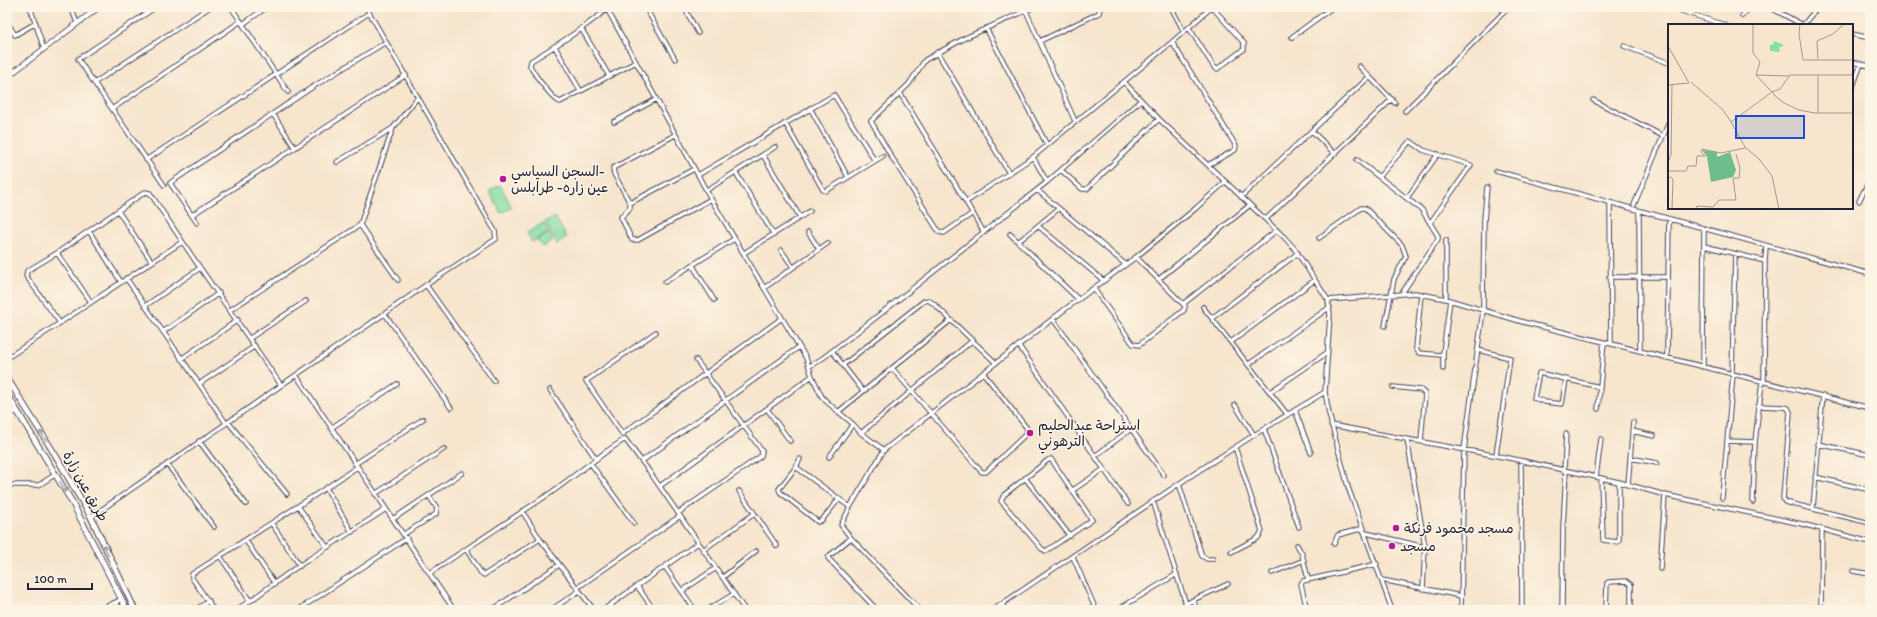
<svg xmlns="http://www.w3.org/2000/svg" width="1877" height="617" viewBox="0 0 1877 617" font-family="Itim,'Playpen Sans Arabic',sans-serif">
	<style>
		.green { fill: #86dfa4; stroke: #548070 }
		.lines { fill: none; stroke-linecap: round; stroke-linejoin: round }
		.street-casing { stroke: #423f51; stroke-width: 5.5 }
		.secondary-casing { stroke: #423f51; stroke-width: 6 }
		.primary-casing { stroke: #423f51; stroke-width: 7 }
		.street { stroke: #fff; stroke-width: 3.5 }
		.secondary { stroke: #fff; stroke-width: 4.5 }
		.primary { stroke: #fff; stroke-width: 5 }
		.oneway { stroke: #9c9ca7 }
		.poi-dot { fill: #b5179e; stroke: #fcf5e5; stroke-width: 1.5 }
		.labels { text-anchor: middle; stroke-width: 3; stroke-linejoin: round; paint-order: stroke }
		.poi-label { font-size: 14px; fill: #22223b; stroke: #fcf5e5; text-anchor: start }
		.street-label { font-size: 14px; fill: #22223b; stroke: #fcf5e5 }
		.inset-road { fill: none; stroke: #a29793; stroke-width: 1 }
		.view { fill: #1d4ed8; fill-opacity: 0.15; stroke: #1d4ed8; stroke-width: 2 }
		.inset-edge { fill: none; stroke: #22223b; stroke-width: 2 }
	</style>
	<rect width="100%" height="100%" fill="#fcf5e5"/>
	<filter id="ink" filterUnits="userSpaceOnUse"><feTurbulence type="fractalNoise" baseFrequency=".025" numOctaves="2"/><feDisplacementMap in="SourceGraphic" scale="8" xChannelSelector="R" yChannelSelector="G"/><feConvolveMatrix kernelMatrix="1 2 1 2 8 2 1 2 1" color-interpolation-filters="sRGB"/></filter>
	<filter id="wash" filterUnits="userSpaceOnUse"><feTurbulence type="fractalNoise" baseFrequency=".012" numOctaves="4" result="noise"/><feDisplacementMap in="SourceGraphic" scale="16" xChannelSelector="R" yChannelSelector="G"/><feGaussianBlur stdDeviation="0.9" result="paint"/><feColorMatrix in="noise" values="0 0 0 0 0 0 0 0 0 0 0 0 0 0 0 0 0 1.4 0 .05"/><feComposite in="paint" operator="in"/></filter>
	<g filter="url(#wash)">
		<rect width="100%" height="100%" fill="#f7e5cd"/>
		<path class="green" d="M500,185l12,22 -11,6 -12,-22z
			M555,217l12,21 -10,6 -12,-22z
			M543,223l6,9 -17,10 -5,-9z
			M549,233l4,8 -11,6 -5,-7z"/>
	</g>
	<g filter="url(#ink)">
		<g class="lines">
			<defs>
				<path id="street" d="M30,7l14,42
					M71,7l6,16
					M156,7l-78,52 86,126
					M231,7l57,85
					M610,7l-3,2 104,190 95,159 6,18 10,21 6,6 25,21 8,9 23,17
					M645,7l30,52
					M684,7l14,26
					M1171,7l13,25
					M1669,7l56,18
					M1769,7l34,18
					M607,9c-24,20 -50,36 -76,52l-1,5c5,9 22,33 30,36l76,-40
					M1706,10l2,-3
					M1026,11l49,110
					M1742,16l8,-9
					M7,22l8,13 21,-12
					M243,24l24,-17
					M1803,25l15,-18
					M581,28l28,48
					M986,28l61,117
					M1189,28l25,39 3,2 27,-20v-6l-32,-36
					M1852,34l18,4
					M1292,37l41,-30
					M1040,41l59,-28 1,-6
					M1172,42l64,104 -1,4 -27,15
					M1624,46l45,17
					M555,47l25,43
					M937,52l72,121
					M1852,62l18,4
					M1359,66l36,37
					M1124,82l35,37 125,118 10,11 34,52 2,15 -5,77 4,22 19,73 44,123
					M94,83l116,-76
					M1852,89l9,-25
					M900,93l66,109
					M1593,100l70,36
					M810,108l38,69
					M112,109l129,-88
					M1405,111l104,-104
					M273,114l22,34
					M614,122l41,-22
					M785,123l38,67 3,1 57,-35
					M1312,131l23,23
					M675,135l-62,33 1,6 16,29v5l-9,9 11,23h6l73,-41
					M763,155l37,62
					M1033,157l14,25
					M146,160l223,-147
					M1357,160l65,50 16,26v3l-36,54
					M337,162l56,-34
					M1061,170l21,19h5l72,-70
					M1496,171l374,103
					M736,173l38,62
					M698,175l136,-80 41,66
					M1379,177l31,-36 13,9 48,15 -41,58
					M707,190l68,-43
					M1037,190l88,74
					M1241,197l128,-120
					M1407,198l31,-44
					M1859,201l11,-22
					M630,203l64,-34
					M1610,203l1,141
					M1634,205l35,-83
					M118,211l34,51
					M1639,212l1,139
					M973,213l-29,20 -5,-1 -48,-76 -20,-35 38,-37 16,-24 40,-22 69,-31
					M192,215l214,-140
					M1266,219l126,-120
					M197,223l-27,-40 141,-95 75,-46
					M360,225l38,55
					M1038,226l66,55
					M89,231l32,51
					M983,231l-17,-29 67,-45 139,-115 40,-35
					M808,232l11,17
					M1010,234l68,65
					M1319,238l42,-30h4l37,37 4,11 -12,23 -9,47
					M1018,242l40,-33
					M1704,246l61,15
					M781,250l12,17
					M57,253l34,49
					M744,253l66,-42
					M693,266l21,34
					M1609,277h58
					M126,278l100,145
					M1159,279l91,-74
					M665,282l69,-43
					M426,285l68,96
					M764,288l64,-45
					M1094,289l39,55 6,1 45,-35 1,-4 -49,-49
					M1421,294l-5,55 3,4 22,2 2,-2 7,-53
					M1446,299v-59
					M1328,300l87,-7 31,6 77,23 347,86
					M1183,304l94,-74
					M145,306l55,-38
					M1203,307l84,107
					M230,310l130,-85 33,-97 25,-31
					M385,314l66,94
					M1212,318l86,-65
					M1053,319l111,156
					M60,323l-34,-47 1,-5 30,-18 88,-61 5,1 44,66 87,126
					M163,332l56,-39
					M250,338l56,-37
					M1231,342l84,-62
					M1019,346l109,158
					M1478,350l32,8 -14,97
					M832,351l31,40
					M7,358l175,-116
					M1667,358l2,-139
					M181,359l57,-39
					M1249,364l81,-57
					M843,365l81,-64 4,-1 5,3 63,60
					M810,366l13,-8 56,-43 168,-133 94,-82
					M1703,367l1,-138
					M892,368l87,101 3,3h4l42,-40 -2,-5 -42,-53
					M1443,369v-16
					M296,375l158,235
					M1732,375l3,-121
					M1566,380l-4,24 -17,-2 -11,-4 5,-25 61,14
					M1764,382l1,-121 1,-15
					M199,384l56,-38
					M1393,387l28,3 4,4 -4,47
					M550,390l46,69
					M1270,392l58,-40
					M1235,405l19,30
					M1758,406l26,1 4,1 2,4 -7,86 2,4 85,21
					M767,409l23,32
					M1598,409l6,-67
					M1295,410l16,43
					M838,412l113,-92
					M7,415l11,-4
					M228,422l59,72
					M1331,425l178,33 110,24 46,13 137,29 68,18
					M331,428l66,-44
					M1264,429l35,98
					M1632,431l22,5
					M861,433l112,-93
					M622,434l160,-116
					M623,435l-37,-54 70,-49
					M1407,439l18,108 -2,42
					M199,441l47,63
					M1728,441l27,1
					M1818,444l52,11
					M1095,456l36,-27
					M829,457l24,-33
					M1630,458l27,5
					M1051,459l41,61 -46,31 -4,-2 -41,-48 3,-6 44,-35z
					M642,461l157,-114
					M1521,461l1,149
					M167,464l47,63
					M355,464l68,-45
					M591,464l43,59
					M796,467l4,-8
					M1564,471l2,-37
					M1596,477l5,-38
					M1815,477l55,13
					M1025,478l45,58
					M1601,478l2,62 14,2 2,-2v-58
					M1179,484l23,72 5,3h6
					M7,485h32l17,-11
					M1628,485l5,-63
					M660,486l152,-110
					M326,488l31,-21
					M1073,490l31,-21
					M739,491l38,55
					M375,494l69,-45
					M1722,498l11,-123
					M838,500l-16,20 -4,2 -38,-30 -1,-3 17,-22 54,40
					M1153,501l33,103
					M1753,502l2,-60 7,-60
					M298,506l29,41
					M1813,508l10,-113
					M522,511l18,28 54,71
					M678,513l83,-57 1,-5 -66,-91
					M91,517l335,-232 70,-46 -1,-8 -129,-224
					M393,519l69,-46
					M272,524l28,42
					M1366,533l59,14
					M404,534l32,-20 1,-6 -8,-12
					M851,538l-22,18 -1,2 49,52
					M246,541l29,43
					M1334,544l4,-9 26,-7
					M1297,545l5,9 6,25
					M466,549l15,24 3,2 56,-36
					M703,550l51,-36
					M1231,552l27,-14 4,-7 -27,-84
					M220,556l30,45 -14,9
					M1073,557l23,53
					M665,567l30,43
					M1660,569l5,-74
					M1853,571l17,3
					M430,573l122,-81 55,-41 18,-12 24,32 96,139
					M1272,573l32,-13
					M723,577l33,-26
					M1382,580l79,16
					M637,586l17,24
					M577,588l103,-72
					M682,591l34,-23
					M1193,600l35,-16
					M250,601l44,-32 92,-60
					M116,602l4,8
					M1002,604l3,6
					M611,605l3,5
					M99,610l23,-11
					M195,610l14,-9
					M214,610l-22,-32v-4l134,-86 26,44
					M298,610l109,-72
					M492,610l67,-45
					M551,610l28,-19
					M603,610l95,-67
					M707,610l27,-16
					M920,610l-69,-72 -10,-13 9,-18 34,-57 180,-140 72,-53 59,-48 30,-27
					M993,610l193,-131 68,-44 71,-43
					M1117,610l60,-36
					M1175,610l18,-10 4,10
					M1307,610l-6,-26 2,-3 74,-17
					M1461,610l3,-160 19,-139 1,-91 3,-33
					M1562,610l1,-82 3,-57
					M1606,610l1,-27 2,-1 17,-1 5,4v25
					M1821,610l1,-81"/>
				<path id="secondary" d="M7,77l92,-70"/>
				<path id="primary" d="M7,378l49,78 35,61 44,93
					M7,394l65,108 55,108"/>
			</defs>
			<use href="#street" class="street-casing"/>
			<use href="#secondary" class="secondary-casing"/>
			<use href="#primary" class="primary-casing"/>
			<use href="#street" class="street"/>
			<use href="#secondary" class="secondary"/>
			<use href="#primary" class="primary"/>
		</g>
		<defs><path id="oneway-shaft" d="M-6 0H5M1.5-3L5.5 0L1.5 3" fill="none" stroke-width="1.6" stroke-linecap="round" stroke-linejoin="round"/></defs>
		<g class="oneway">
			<use href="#oneway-shaft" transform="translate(43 436) rotate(-122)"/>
			<use href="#oneway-shaft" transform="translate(63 487) rotate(60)"/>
			<use href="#oneway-shaft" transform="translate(106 550) rotate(-115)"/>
		</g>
	</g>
	<g class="poi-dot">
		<circle cx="503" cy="179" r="4"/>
		<circle cx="1030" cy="433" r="4"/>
		<circle cx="1396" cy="528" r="4"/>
		<circle cx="1392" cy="546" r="4"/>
	</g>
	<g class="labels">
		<g class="poi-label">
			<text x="511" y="176">السجن السياسي-<tspan x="511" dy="16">عين زاره- طرابلس</tspan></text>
			<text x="1038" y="430">استراحة عبدالحليم<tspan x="1038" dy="16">الترهوني</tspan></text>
			<text x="1404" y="533">مسجد محمود فرنكة</text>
			<text x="1400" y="551">مسجد</text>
		</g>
		<g class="street-label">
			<text transform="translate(86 486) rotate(61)" y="5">طريق عين زارة</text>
		</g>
	</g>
	<g transform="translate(1668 24)">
		<rect width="185" height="185" fill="#f7e5cd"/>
		<path d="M105,17l11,4 -5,3 1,4 -10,-1v-6l4,-1z" fill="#86dfa4"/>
		<path d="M34,126l15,2v5l13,-5 6,18 -3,7 -22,5 -4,-25z" fill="#6cbe8a"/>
		<path class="inset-road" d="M85,0v29l7,9 -4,13 16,17M132,0l-1,10 4,26h50M0,22l21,37M150,35l-1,-18 16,-7 11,-10M88,51l33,1M23,58l32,28 8,12M0,61l21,-2M106,71l10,8 15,7 16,3h38M107,71l-3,-3 8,-3 10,-14h63M150,89v-38M63,98l14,25 14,12 13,17 7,33M63,98l41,-30M0,138l3,-7 1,-70M0,147h18l2,-5h8l1,-10h8l-4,-4 1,-3 19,4 24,-5M0,152l5,3 -1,30M28,185l1,-3 16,1 6,-7h17l-3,-22h6l1,-10 -4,-14"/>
		<path class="view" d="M68,92h68v22h-68z"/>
		<rect width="185" height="185" class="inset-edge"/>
	</g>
	<rect width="1877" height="617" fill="none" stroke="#fcf5e5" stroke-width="24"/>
	<path d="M28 583v6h64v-6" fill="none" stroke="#22223b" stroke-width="2"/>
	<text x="34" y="583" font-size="12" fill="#22223b" stroke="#fcf5e5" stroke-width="3" paint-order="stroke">100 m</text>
</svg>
